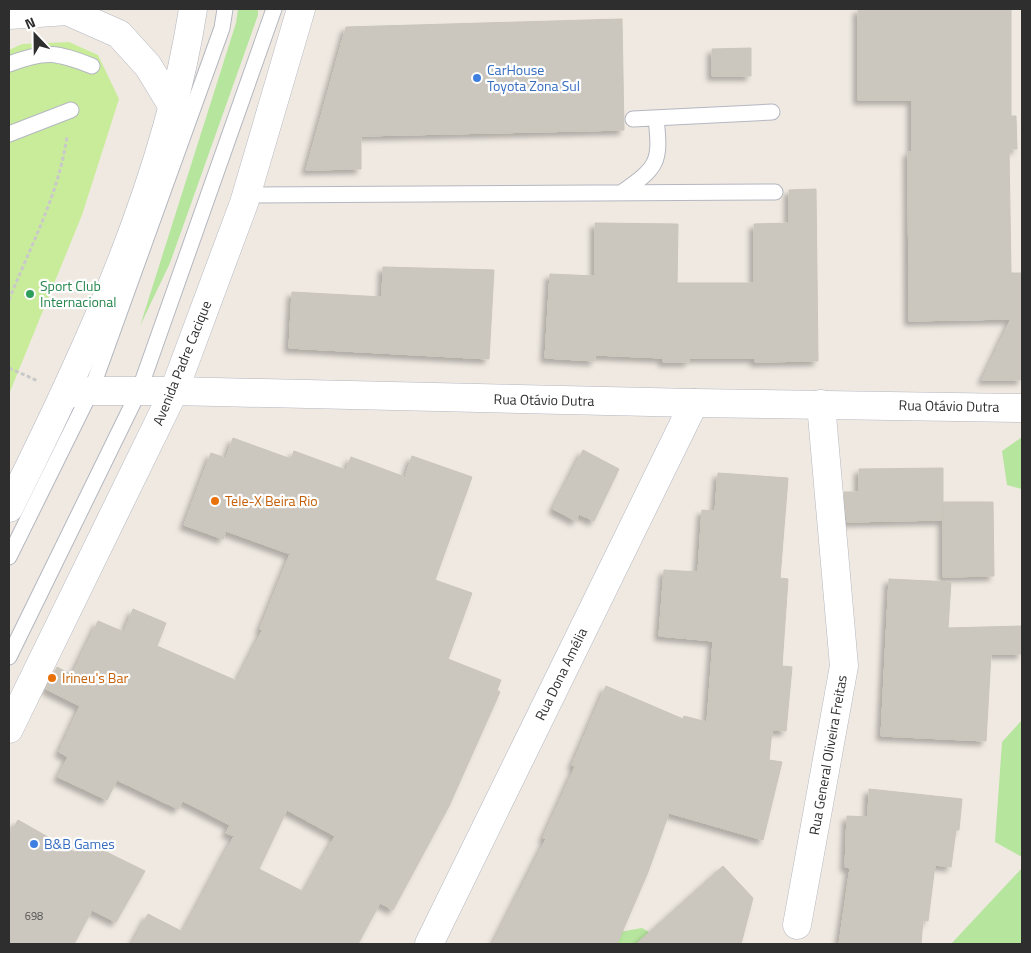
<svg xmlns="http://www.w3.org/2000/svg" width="1031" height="953" viewBox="0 0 1031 953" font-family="'Titillium Web',sans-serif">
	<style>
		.green { fill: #b6e59e }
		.pitch { fill: #c9ec9a }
		.building { fill: #cbc7bf; stroke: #cbc5ba; fill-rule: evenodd; filter: url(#shadow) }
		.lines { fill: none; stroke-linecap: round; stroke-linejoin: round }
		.service-casing { stroke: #b4b7c1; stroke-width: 17 }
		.minor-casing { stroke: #b4b7c1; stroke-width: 29 }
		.tertiary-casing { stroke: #b4b7c1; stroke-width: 29 }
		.secondary-casing { stroke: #b4b7c1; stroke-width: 29 }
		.path { stroke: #c9c9c9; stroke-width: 3; stroke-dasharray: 4 2.5; stroke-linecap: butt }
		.service { stroke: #fff; stroke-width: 15 }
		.minor { stroke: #fff; stroke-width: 28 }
		.tertiary { stroke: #fff; stroke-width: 28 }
		.secondary { stroke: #fff; stroke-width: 28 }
		.shop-dot { fill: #3f7fe0; stroke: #fff; stroke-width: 2 }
		.leisure-dot { fill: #2e9e5b; stroke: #fff; stroke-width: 2 }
		.food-dot { fill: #e8710a; stroke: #fff; stroke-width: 2 }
		.labels { text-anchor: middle; stroke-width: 4.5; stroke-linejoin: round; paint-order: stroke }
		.number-label { font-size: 11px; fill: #555452 }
		.shop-label { font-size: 14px; fill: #366cbe; stroke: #fff; text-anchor: start }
		.leisure-label { font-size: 14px; fill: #27864d; stroke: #fff; text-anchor: start }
		.street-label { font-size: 14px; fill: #2e2e2e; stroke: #fff }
		.food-label { font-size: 14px; fill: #c56008; stroke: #fff; text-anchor: start }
	</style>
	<defs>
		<filter id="shadow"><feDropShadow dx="-4.5" dy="4.5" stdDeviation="2.5" flood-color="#0004"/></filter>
	</defs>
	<rect width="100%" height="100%" fill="#efe9e1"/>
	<path class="green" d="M238,9h20v6l-88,248 -30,63 96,-303z
		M1022,437v52l-15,-4 -5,-34z
		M1022,720v137l-27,-15 7,-100z
		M1022,868v76h-71z
		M642,928l28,16h-75l2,-8z"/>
	<path class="pitch" d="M69,42l29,13 21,44 -37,116 -73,179v-344l13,-6z"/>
	<path class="building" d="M858,9h153v107h5l1,33h-8l2,124h11v107h-40l29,-61 -102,2 -1,-169h4v-52h-54z
		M622,19l2,111 -263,6v33l-55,1 40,-143z
		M751,48v28h-39v-27z
		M816,189l2,172 -63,1v-4h-66v4h-26v-4l-68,-3v6l-50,-3 5,-84 45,2v-53l83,1 -1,59h77v-59l35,-1v-33z
		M383,267l111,3 -5,89 -200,-11 3,-56 90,5z
		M233,438l58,21 3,-8 52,19 5,-13 54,20 7,-21 60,21 -37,103 37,13 -24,66 53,21 -4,10 3,2 -51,114 -56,104 -13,-7 -22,41h-226l16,-30 35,18 51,-96 -8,-3 4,-8 -47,-24 -5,8 -61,-29 -10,20 -49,-23 10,-20 -9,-5 21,-46 -34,-17 11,-22 15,8 26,-54 26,11 9,-23 33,14 -9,23 80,35 25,-50 -2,-2 30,-75 -64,-23 -3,8 -39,-14 27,-72 15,5zM287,810l48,26 -31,56 -45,-23z
		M583,450l36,19 -25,52 -15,-7 -3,7 -23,-12z
		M943,468v52l-96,2 -3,-30h15v-23z
		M718,473l70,5 -8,100 8,1 -6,87 10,1 -6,64 -14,-1 -3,30 13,2 -19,78 -94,-27 -21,59 -31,72h-124l53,-105 -3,-1 32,-71 -3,-2 34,-79 77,33 1,-3 23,6 6,-81 -54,-5 5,-66 34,2 4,-62 13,1z
		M943,502h50l1,74 -51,1z
		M889,579l62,3 -3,46 74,-2v28h-31l-5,87 -105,-5z
		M869,789l93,10 -3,31h-3l-5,37 -16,-2 -7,56 -5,-1 -2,24h-82l11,-76 -5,-1 2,-51 21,1z
		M18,820l60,34 6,-13 61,30 -29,51 -24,-12 -18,34h-65v-109z
		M723,866l30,32 -12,46h-105z"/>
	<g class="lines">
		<defs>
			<path id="service" d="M9,64c37,-14 47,-12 83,2
				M633,119l139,-7
				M9,134l62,-24
				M621,193c37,-26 40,-30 35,-75
				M247,195l528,-3
				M9,557l82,-166 131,-363 3,-19
				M9,657l130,-266 135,-382"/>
			<path id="minor" d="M797,925l47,-259 -23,-262
				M429,944l265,-541"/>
			<path id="tertiary" d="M9,15l58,-4 52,23 29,32 25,41
				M66,394l25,-3h83l520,12 328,5"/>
			<path id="secondary" d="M9,508c77,-154 158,-328 184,-499
				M9,729l165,-338 70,-188 57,-194"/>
		</defs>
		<use href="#service" class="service-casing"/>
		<use href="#minor" class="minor-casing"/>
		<use href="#tertiary" class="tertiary-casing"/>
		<use href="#secondary" class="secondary-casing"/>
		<path class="path" d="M9,300c21,-53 50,-106 58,-164
			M9,368l29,13"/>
		<use href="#service" class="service"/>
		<use href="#minor" class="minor"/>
		<use href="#tertiary" class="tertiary"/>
		<use href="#secondary" class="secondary"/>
	</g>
	<g class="shop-dot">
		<circle cx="477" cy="78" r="5"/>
		<circle cx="34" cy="844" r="5"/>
	</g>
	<circle class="leisure-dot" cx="30" cy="294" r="5"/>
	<g class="food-dot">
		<circle cx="215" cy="501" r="5"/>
		<circle cx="52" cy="678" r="5"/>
	</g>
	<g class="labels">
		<g class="number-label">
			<text x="34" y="920">698</text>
		</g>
		<g class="shop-label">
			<text x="487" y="75">CarHouse<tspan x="487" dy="16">Toyota Zona Sul</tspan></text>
			<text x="44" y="849">B&amp;B Games</text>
		</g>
		<g class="leisure-label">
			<text x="40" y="291">Sport Club<tspan x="40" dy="16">Internacional</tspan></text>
		</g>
		<g class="street-label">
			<text transform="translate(182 363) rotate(-68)" y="5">Avenida Padre Cacique</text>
			<text transform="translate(544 400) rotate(1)" y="5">Rua Otávio Dutra</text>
			<text transform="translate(949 406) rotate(1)" y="5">Rua Otávio Dutra</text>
			<text transform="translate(561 674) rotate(-64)" y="5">Rua Dona Amélia</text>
			<text transform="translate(828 755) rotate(-80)" y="5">Rua General Oliveira Freitas</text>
		</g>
		<g class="food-label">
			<text x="225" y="506">Tele-X Beira Rio</text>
			<text x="62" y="683">Irineu's Bar</text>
		</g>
	</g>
	<rect width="1031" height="953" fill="none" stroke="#2e2e2e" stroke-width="20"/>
	<g transform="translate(35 35) rotate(338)" stroke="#ffffff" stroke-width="4" paint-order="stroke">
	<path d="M0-4L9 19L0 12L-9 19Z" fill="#2e2e2e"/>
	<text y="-8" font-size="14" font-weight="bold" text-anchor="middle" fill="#2e2e2e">N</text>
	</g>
</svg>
